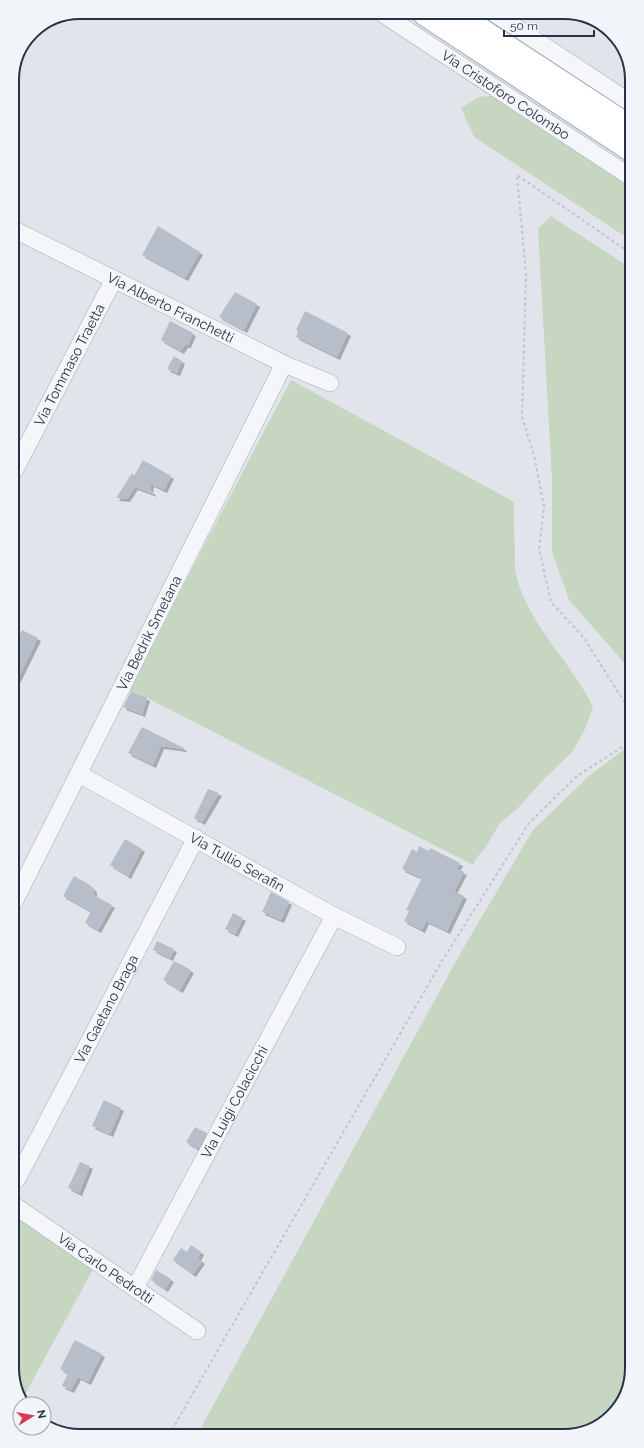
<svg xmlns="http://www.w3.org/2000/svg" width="644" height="1448" viewBox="0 0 644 1448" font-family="Raleway,sans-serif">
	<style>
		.green { fill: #c6d6c1 }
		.building { fill: #b7bec9; filter: url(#shadow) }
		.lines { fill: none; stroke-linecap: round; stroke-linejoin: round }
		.minor-casing { stroke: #a5acb6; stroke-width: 18 }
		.major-casing { stroke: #9fa9b8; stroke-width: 24 }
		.path { stroke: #bfc3ca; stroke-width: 2; stroke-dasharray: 3 3; stroke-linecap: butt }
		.minor { stroke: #f4f6f9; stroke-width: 17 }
		.major { stroke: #fff; stroke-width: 22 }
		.labels { text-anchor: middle; stroke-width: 3.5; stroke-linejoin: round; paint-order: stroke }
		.street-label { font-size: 14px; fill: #273245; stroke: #f1f4f8 }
		.rim { fill: none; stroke: #273245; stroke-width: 2 }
	</style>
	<defs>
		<filter id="shadow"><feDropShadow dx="3" dy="3" stdDeviation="0" flood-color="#0004"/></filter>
	</defs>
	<rect width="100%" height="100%" fill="#e1e5eb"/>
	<path class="green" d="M496,95l133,88v56l-155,-102 -13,-29 18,-11z
		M551,216l78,51 1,405 -10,-14 -51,-58 -17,-49v-71l-14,-251z
		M291,380l223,122c0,16 0,33 1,49 0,8 -1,17 1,24 13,51 55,86 77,132l-8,22 -12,22 -29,28 -26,29 -18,15 -16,27 -7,7 -4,8 -326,-167 -19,-7z
		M630,745l2,624 -12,37 -34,26 -389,3 264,-483 72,-122 56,-54z
		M15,1206l82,56 -75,138 -6,-10z"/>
	<path class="building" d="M158,226l42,26 -15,26 -43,-23z
		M235,292l22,12 -13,26 -25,-13z
		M305,311l43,22 -11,24 -41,-20 2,-5 -2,-2z
		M170,321l23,12 -5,12h-3l-4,6 -20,-11z
		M174,356l8,5 -5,12 -10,-4z
		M143,460l28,16 -7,14 -13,-6 -1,6 4,4 -19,-7 -8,12 -11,-1 16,-25 2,3z
		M22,630l16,8 -24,49v-40z
		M131,692l16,6 -5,16 -19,-7z
		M142,727l42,21v1l-23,-3 -8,19 -25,-12z
		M208,789l11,4 -17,29 -8,-4z
		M125,839l17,10 -14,27 -18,-11z
		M419,846l10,5 1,-3 30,15 -3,6 7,3 -10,19 10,5 -17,35 -21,-10 -4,9 -18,-9 5,-10 -3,-1 16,-32 -20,-9 10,-20 5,3z
		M74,876l16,9 4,5v5l18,10 -14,25 -13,-7 6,-12 -28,-15z
		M271,892l18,10 -8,18 -19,-8z
		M233,913l10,5 -8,16 -10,-5z
		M157,941l17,8 -4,9 -17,-8z
		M174,961l17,9 -11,20 -17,-10z
		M104,1100l17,8 -11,26 -18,-8z
		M195,1127l12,6 -9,16 -12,-7z
		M80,1162l10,4 -11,27 -11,-5z
		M191,1245l10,7 -3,6 4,3 -9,13 -20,-14 8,-12 6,4z
		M156,1270l15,9 -6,10 -14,-9z
		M75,1340l27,14 -14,28 -10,-5 -7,13 -9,-4 6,-13 -8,-4z"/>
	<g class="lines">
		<defs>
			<g id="minor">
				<path d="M494,13l134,88"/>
				<path id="s1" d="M383,14l246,162"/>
				<path id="s2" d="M13,229l271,135 46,19"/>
				<path id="s3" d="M13,473l101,-194"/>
				<path id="s4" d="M79,774l255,142 63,31"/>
				<path id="s5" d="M14,902l270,-538"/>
				<path id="s6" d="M17,1179l179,-341"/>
				<path id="s7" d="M15,1206l182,125"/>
				<path id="s8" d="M135,1288l199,-372"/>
			</g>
			<path id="major" d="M456,13l173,113
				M424,14l205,135"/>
		</defs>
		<use href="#minor" class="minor-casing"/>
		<use href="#major" class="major-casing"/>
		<path class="path" d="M629,252l-112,-77 9,99 -4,143 12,38 10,51 -5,43 12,53 33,36 46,73
			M169,1435l273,-474 87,-138 48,-47 53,-34"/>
		<use href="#minor" class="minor"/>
		<use href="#major" class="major"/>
	</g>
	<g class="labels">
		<g class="street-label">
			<text dy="5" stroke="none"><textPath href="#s1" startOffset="147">Via Cristoforo Colombo</textPath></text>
			<text dy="5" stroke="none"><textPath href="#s2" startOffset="176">Via Alberto Franchetti</textPath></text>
			<text dy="5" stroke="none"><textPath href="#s3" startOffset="122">Via Tommaso Traetta</textPath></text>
			<text dy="5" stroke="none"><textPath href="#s5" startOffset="301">Via Bedrik Smetana</textPath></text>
			<text dy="5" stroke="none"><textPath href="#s4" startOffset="181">Via Tullio Serafin</textPath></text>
			<text dy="5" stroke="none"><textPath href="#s6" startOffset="192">Via Gaetano Braga</textPath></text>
			<text dy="5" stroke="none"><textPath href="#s8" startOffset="211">Via Luigi Colacicchi</textPath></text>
			<text dy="5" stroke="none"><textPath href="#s7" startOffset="110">Via Carlo Pedrotti</textPath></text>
		</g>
	</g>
	<path d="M0 0H644V1448H0ZM80 19H564A61 61 0 0 1 625 80V1368A61 61 0 0 1 564 1429H80A61 61 0 0 1 19 1368V80A61 61 0 0 1 80 19Z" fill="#f1f4f8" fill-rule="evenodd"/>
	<path class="rim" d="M80 19H564A61 61 0 0 1 625 80V1368A61 61 0 0 1 564 1429H80A61 61 0 0 1 19 1368V80A61 61 0 0 1 80 19Z"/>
	<g transform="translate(32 1416) rotate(79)"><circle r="19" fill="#f1f4f8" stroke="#a0a6b0"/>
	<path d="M0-3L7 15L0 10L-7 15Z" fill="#dd3954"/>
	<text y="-6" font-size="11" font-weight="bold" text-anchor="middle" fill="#273245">N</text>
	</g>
	<path d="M504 30v6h90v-6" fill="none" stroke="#273245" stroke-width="2"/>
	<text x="510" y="30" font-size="12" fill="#273245" stroke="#f1f4f8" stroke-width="3" paint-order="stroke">50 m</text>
</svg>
